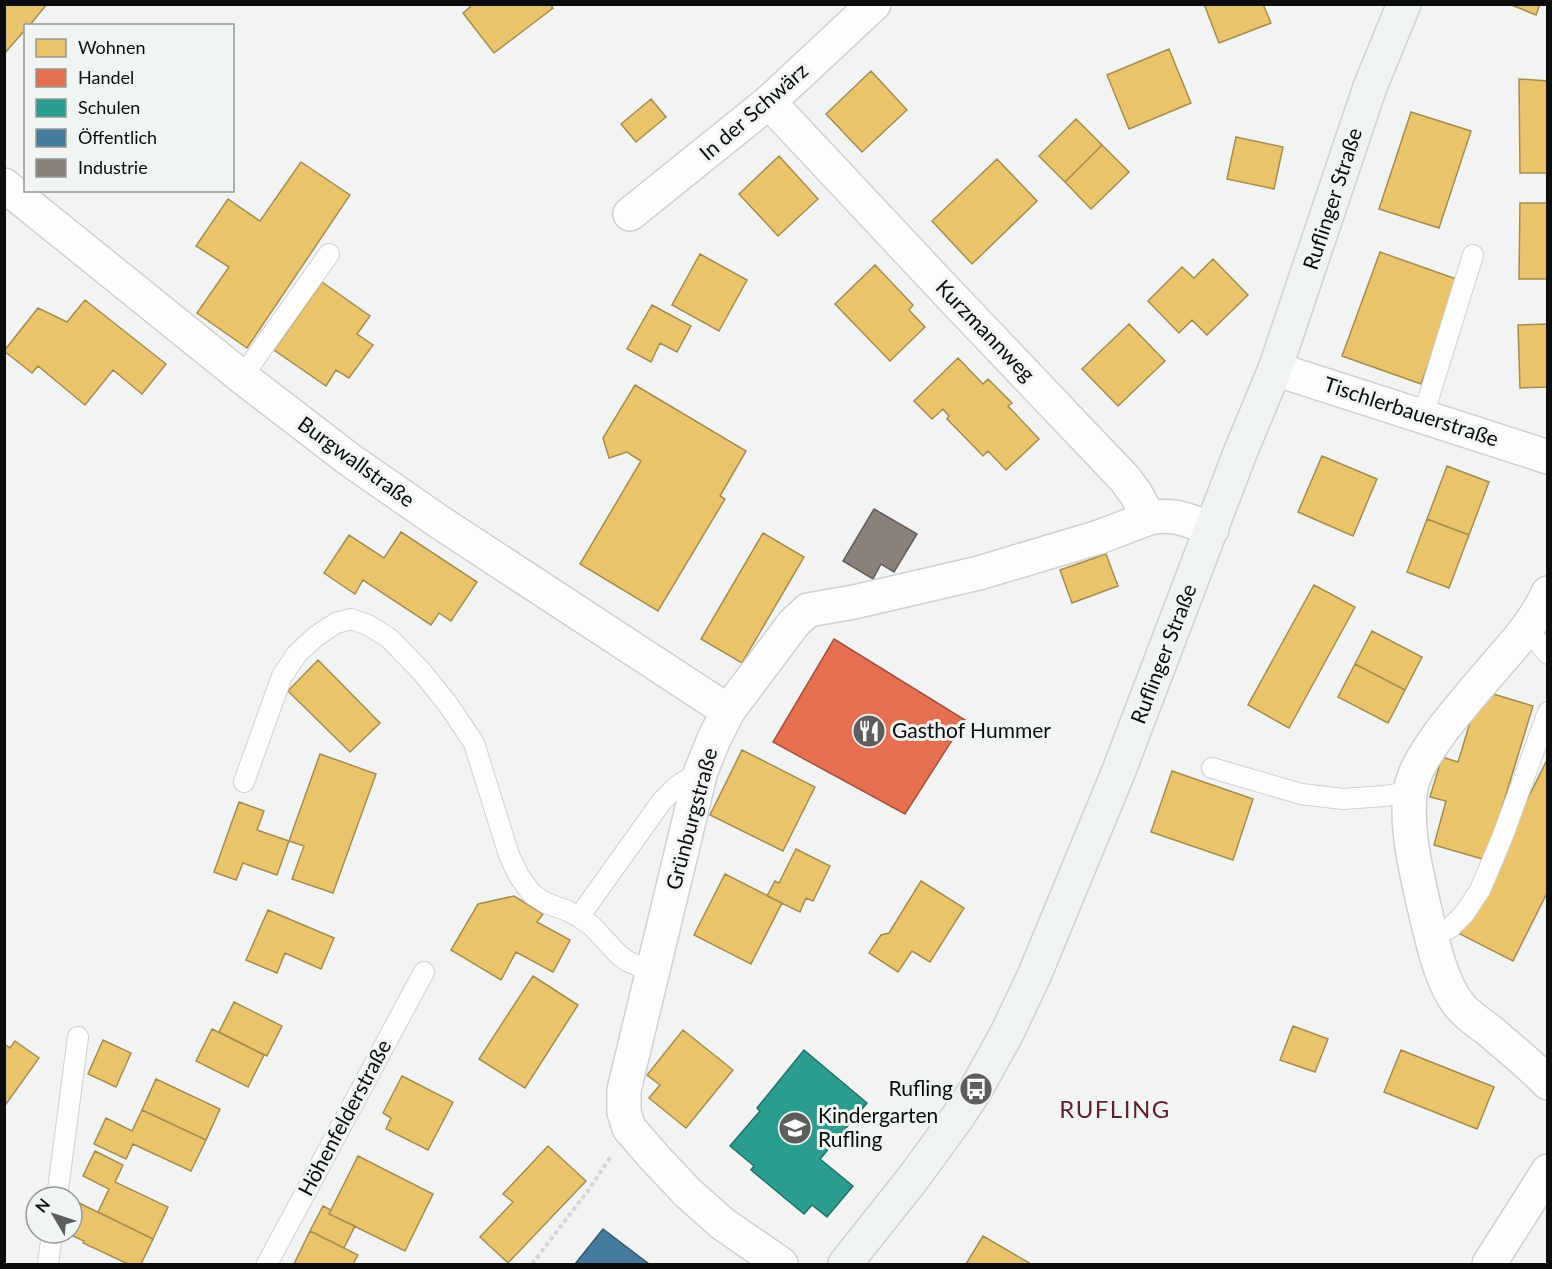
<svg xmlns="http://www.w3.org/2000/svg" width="1552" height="1269" viewBox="0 0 1552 1269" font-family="Lato,sans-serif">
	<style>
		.homes { fill: #e9c46a; stroke: #a68d4e; stroke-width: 1.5 }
		.shops { fill: #e76f51; stroke: #a5523c; stroke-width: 1.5 }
		.schools { fill: #2a9d8f; stroke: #217268; stroke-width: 1.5 }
		.public { fill: #457b9d; stroke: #345a72; stroke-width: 1.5 }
		.industry { fill: #8a817c; stroke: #645e5a; stroke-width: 1.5 }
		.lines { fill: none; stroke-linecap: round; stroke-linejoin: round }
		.lane-casing { stroke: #cfd1cf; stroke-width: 22 }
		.street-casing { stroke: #cfd1cf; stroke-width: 36 }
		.secondary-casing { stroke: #cfd1cf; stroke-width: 36 }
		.path { stroke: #d5d6d6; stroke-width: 4; stroke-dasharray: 4.5 3; stroke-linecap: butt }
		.lane { stroke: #fdfdfd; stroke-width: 20 }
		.street { stroke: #fdfdfd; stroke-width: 33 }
		.secondary { stroke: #eef3f3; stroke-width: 33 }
		.labels { text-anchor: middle; stroke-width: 6; stroke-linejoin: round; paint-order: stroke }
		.street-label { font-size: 21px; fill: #0b0d0c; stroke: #f0f5f2 }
		.poi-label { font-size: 21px; fill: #0b0d0c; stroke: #f0f5f2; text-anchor: start }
		.quarter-label { font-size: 24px; letter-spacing: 1.5px; fill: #631e31; stroke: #f0f5f2 }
	</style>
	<rect width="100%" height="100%" fill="#f1f4f2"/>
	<path class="homes" d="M4,4h43l-18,22h-3v3l-22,25z
		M468,4h82l3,4 -59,45 -31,-40 7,-6z
		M1204,4h59l8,19 -52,20z
		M1509,4h31l-4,11z
		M1169,49l22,54 -62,26 -22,-54z
		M871,71l36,39 -45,42 -36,-38z
		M1519,79l29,2v92h-28z
		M651,99l15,18 -30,25 -15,-18z
		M1411,112l60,19 -32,97 -60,-19z
		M1076,119l26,26 -37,37 -26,-26z
		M1236,137l47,10 -9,42 -47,-10z
		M1102,145l27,27 -38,37 -26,-27z
		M779,156l39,43 -40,37 -39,-42z
		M997,159l40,42 -65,63 -40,-43z
		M301,162l49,33 -103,153 -50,-35 32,-46 -33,-21 32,-47 32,22z
		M1520,203h28v76h-29z
		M1380,252l79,28 -38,104 -79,-28z
		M700,254l47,26 -28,51 -47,-26z
		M1213,259l35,36 -41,40 -15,-15 -13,13 -31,-32 34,-34 12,11z
		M875,265l38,40 -4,5 16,17 -35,34 -55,-57z
		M322,282l48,34 -13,18 16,11 -24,33 -13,-8 -10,16 -52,-36z
		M85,300l81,64 -24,30 -29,-24 -28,35 -47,-39 -6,7 -28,-22 34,-43 29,14z
		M652,305l39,21 -14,26 -17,-9 -9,19 -24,-13z
		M1129,324l36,37 -47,45 -36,-37z
		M1548,324v63l-28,1 -2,-63z
		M958,358l25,26 5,-5 24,24 -4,3 31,33 -33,31 -18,-19 -5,5 -36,-37 2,-3 -6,-7 -11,10 -18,-18z
		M635,385l111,66 -26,45 5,3 -67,112 -78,-47 61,-103 -14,-9 -18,6 -6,-20z
		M1322,456l55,23 -24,57 -55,-24z
		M1447,466l42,16 -20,53 -42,-16z
		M1427,519l42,16 -20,53 -42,-16z
		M401,532l76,50 -26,39 -12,-8 -8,12 -68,-45 -8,14 -31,-21 25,-38 35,23z
		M763,533l41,24 -62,106 -41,-24z
		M1106,554l12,32 -46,17 -12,-33z
		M1314,585l41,22 -66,121 -41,-23z
		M1372,631l50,26 -17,33 -50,-26z
		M318,660l62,63 -30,29 -62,-61z
		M1355,664l50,26 -17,33 -50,-26z
		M1480,690l53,16 -47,154 -52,-15 12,-44 -16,-4 12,-40 16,5z
		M742,750l73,37 -32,64 -73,-36z
		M320,754l56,20 -43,119 -41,-14 12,-33 -15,-5z
		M1548,758v133l-35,70 -53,-27z
		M1172,771l81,28 -20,61 -82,-28z
		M239,802l25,9 -7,19 32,11 -12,34 -34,-12 -7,17 -22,-8z
		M796,849l34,17 -17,35 -7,-3 -6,14 -33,-16 8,-15 4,2z
		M725,874l57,29 -31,61 -57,-29z
		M921,881l43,27 -34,54 -18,-11 -14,21 -29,-19 12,-18 8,-2z
		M514,896l29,18 -6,8 33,18 -17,32 -37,-20 -15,28 -50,-30 27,-46z
		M268,910l66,28 -13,31 -36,-16 -8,20 -31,-13z
		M533,976l45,29 -53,83 -46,-29z
		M234,1002l48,24 -15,30 -48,-24z
		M1293,1026l35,13 -13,33 -35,-12z
		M212,1029l52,26 -16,32 -52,-26z
		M683,1030l50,40 -47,58 -37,-30 11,-13 -13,-10z
		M103,1040l28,13 -15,34 -28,-13z
		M15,1041l24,17 -35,49v-63l6,4z
		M1401,1050l93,37 -17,42 -93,-37z
		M402,1076l51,26 -25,48 -42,-21 5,-11 -8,-5z
		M156,1079l64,30 -14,31 -64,-30z
		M142,1110l64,30 -15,31 -58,-27 -7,15 -32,-15 12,-26 26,13z
		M548,1146l38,35 -78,82 -28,-26 33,-35 -10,-8z
		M95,1151l28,14 -8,17 53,25 -15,32 -55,-27 11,-23 -26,-13z
		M358,1156l75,38 -28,57 -76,-37z
		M73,1200l80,39 -12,25h-13l-45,-21 1,-2 -17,-8h5z
		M323,1206l8,4 -2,4 26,12 -11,22 -34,-17z
		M310,1231l48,24 -5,9h-59z
		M983,1236l48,28h-65z"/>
	<path class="shops" d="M834,639l131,81 -60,94 -132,-72z"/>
	<path class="schools" d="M804,1050l63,53 -47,56 33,27 -26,31 -15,-12 -8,9 -53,-44 3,-4 -24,-20 30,-35 -3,-3z"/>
	<path class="public" d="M603,1229l46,35h-74z"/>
	<path class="industry" d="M874,509l43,25 -23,38 -13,-8 -8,15 -30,-18z"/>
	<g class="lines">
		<defs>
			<path id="lane" d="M242,377l87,-123
				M1423,416l50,-161
				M1527,629l21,25
				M1212,768l89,26 42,5 41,-3 26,-4
				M244,782l38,-106 15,-22 18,-17 21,-14 15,-4 17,6 21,13 33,34 25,31 27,40 35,112 10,21 13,18 14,9 22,8 11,6 13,9 26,28 9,7 26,11
				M579,917l83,-116 15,-15 24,-15
				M1431,937l19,-9 14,-14 16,-24 22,-52 46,-126
				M57,1197l21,-160
				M48,1264l4,-31
				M267,1264l157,-292"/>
			<path id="street" d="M769,102l179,191 177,186 11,15 13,24c28,-5 37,2 63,11
				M4,185l238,192 108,83 91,63 287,188
				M630,214l139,-112 105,-98
				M1275,369l273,88
				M1548,593c-12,27 -31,48 -50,70 -20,23 -40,46 -58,70 -12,17 -28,39 -30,61 -4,37 6,76 14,112 7,29 16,75 35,99 8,10 20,18 31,26 19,17 40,33 58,52
				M781,1264l-58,-40 -35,-31 -33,-35 -26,-30 -5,-16v-22l77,-319 13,-32 14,-28 66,-88 14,-13 46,-8 125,-29 120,-36 50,-19
				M1489,1264l59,-93"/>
			<path id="secondary" d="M845,1264l69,-87 43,-59 19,-29 31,-56 27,-57 84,-203 122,-320 35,-84 95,-282 34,-83"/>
		</defs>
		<use href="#lane" class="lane-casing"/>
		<use href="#street" class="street-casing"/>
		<use href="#secondary" class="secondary-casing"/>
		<path class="path" d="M532,1264l58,-76 21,-32"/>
		<use href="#lane" class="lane"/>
		<use href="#street" class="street"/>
		<use href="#secondary" class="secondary"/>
	</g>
	<defs>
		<symbol id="restaurant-disc" viewBox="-11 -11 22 22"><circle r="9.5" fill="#5c5e5c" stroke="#f0f5f2"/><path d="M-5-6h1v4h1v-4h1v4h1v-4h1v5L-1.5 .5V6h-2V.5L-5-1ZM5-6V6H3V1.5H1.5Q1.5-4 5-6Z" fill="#fff"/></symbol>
		<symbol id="bus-disc" viewBox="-11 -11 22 22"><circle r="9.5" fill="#5c5e5c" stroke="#f0f5f2"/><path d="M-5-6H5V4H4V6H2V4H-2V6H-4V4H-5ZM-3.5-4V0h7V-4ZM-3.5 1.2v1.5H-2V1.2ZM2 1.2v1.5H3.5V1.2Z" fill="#fff"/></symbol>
		<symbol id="school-disc" viewBox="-11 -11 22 22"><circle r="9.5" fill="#5c5e5c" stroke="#f0f5f2"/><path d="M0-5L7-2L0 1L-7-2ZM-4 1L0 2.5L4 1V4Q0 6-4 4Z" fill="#fff"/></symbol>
	</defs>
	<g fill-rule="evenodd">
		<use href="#restaurant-disc" x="850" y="712" width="38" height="38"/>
		<use href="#bus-disc" x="957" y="1070" width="38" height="38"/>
		<use href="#school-disc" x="776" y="1109" width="38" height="38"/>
	</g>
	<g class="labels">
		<g class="street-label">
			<text transform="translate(754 112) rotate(-41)" y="7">In der Schwärz</text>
			<text transform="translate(1333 199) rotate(-72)" y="7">Ruflinger Straße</text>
			<text transform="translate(985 331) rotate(46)" y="7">Kurzmannweg</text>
			<text transform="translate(1411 412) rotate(18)" y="7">Tischlerbauerstraße</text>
			<text transform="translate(356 462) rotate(36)" y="7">Burgwallstraße</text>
			<text transform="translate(1164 654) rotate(-69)" y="7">Ruflinger Straße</text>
			<text transform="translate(692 819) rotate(-75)" y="7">Grünburgstraße</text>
			<text transform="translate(345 1118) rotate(-62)" y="7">Höhenfelderstraße</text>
		</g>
		<g class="poi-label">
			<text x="892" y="738">Gasthof Hummer</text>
			<text x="953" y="1096" text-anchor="end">Rufling</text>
			<text x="818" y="1123">Kindergarten<tspan x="818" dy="24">Rufling</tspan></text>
		</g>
		<g class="quarter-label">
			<text x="1115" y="1118">RUFLING</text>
		</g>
	</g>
	<rect width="1552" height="1269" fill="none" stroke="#0b0d0c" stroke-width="12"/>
	<rect x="24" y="24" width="210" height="168" fill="#f0f5f2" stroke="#949896" stroke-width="1.5"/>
	<rect x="36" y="39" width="30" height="18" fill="#e9c46a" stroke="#949896" stroke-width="1.5"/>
	<text x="78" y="54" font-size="18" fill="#0b0d0c">Wohnen</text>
	<rect x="36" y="69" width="30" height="18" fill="#e76f51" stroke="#949896" stroke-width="1.5"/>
	<text x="78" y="84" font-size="18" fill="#0b0d0c">Handel</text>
	<rect x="36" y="99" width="30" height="18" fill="#2a9d8f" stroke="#949896" stroke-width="1.5"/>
	<text x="78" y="114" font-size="18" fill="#0b0d0c">Schulen</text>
	<rect x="36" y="129" width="30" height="18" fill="#457b9d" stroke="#949896" stroke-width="1.5"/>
	<text x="78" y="144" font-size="18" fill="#0b0d0c">Öffentlich</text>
	<rect x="36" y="159" width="30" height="18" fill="#8a817c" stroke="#949896" stroke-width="1.5"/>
	<text x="78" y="174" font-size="18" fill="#0b0d0c">Industrie</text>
	<g transform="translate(54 1215) rotate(309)"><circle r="28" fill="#f0f5f2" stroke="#949896" stroke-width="1.5"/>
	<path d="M0-4.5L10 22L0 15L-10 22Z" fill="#5c5e5c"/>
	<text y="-9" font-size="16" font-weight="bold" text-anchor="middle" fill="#0b0d0c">N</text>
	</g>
</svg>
